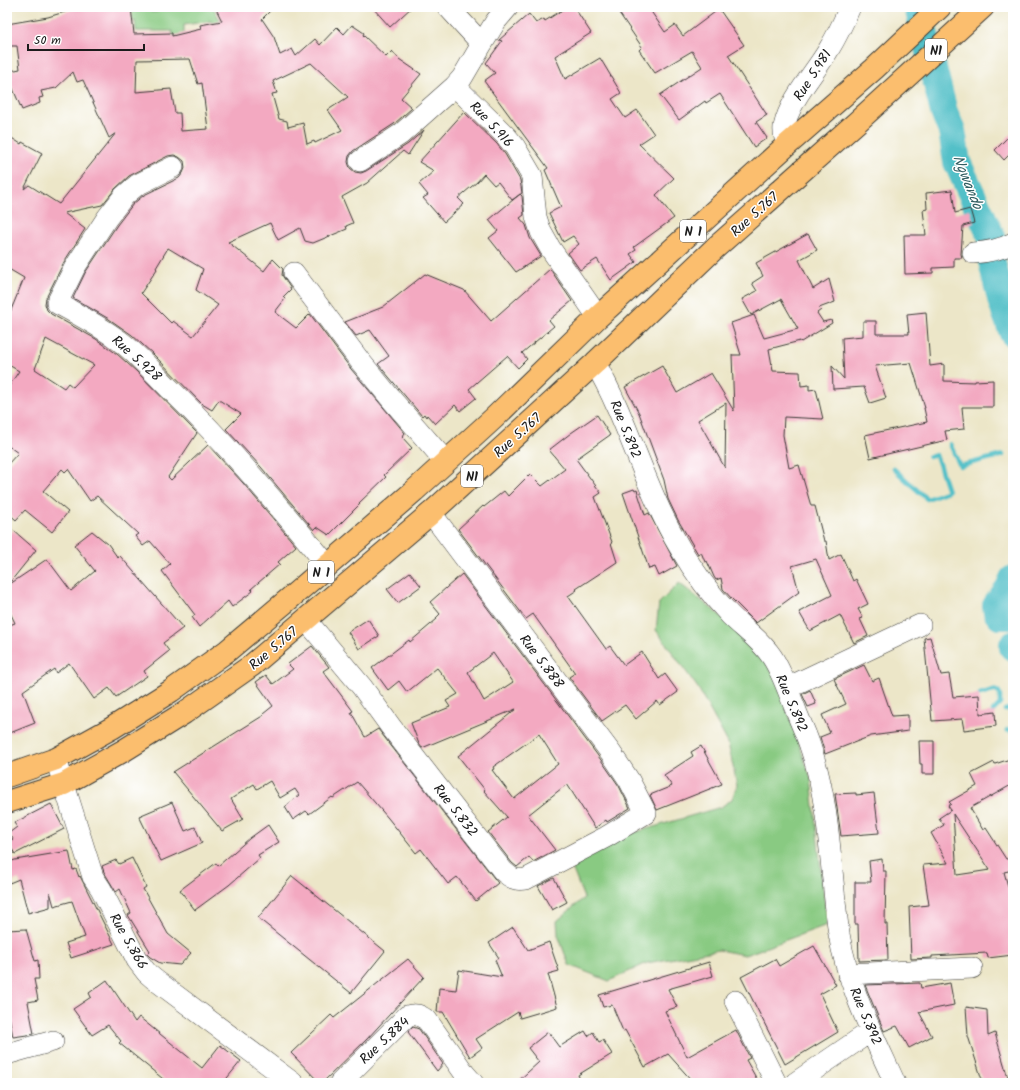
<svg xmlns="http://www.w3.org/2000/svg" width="1020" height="1090" viewBox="0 0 1020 1090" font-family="Kalam,sans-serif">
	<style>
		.green { fill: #89ca82; stroke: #52734f }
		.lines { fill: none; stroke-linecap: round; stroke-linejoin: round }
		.stream { stroke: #52c0c8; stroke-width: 4.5 }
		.river { stroke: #52c0c8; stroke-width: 28 }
		.building { fill: #f3a9c1; fill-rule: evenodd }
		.minor-casing { stroke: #3b3a36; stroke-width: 22 }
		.highway-casing { stroke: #3b3a36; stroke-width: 24 }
		.minor { stroke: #fff; stroke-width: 21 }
		.highway { stroke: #fbbe6e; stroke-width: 22 }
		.labels { text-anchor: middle; stroke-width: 3; stroke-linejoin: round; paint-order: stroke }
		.shield { fill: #fff; stroke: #606060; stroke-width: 1 }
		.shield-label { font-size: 13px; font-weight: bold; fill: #1c1c1c }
		.street-label { font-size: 14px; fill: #1c1c1c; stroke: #fff }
		.water-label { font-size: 15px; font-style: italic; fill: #325e61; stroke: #fff }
	</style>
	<rect width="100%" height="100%" fill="#fff"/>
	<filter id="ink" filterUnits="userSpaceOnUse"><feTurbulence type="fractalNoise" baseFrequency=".025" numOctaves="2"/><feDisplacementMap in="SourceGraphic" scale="8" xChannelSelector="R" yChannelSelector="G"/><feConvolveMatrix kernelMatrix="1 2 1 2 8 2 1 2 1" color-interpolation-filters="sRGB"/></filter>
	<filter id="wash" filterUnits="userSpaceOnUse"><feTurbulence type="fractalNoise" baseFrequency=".012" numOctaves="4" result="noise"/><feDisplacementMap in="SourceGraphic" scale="16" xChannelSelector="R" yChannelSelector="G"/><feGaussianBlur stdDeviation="0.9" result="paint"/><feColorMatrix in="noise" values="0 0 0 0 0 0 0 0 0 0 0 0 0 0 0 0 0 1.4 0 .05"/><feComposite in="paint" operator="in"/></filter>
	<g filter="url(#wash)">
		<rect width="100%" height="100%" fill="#ece6c8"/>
		<path class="green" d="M147,7l4,5h5l8,-5h49l7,13 3,11 -7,2 -5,-12 -27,4v29l-8,-2 -4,-21h-36l-1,-10 -36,5 10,-9z
			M679,583l61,48 36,45 35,103 16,146 -82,30 -26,-5 -72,13 -38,18 -40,-16 -11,-30 -1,-14 27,-23 -13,-33 52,-29 98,-29 11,-8 5,-14 -9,-42 -30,-55 -42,-58 3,-27z"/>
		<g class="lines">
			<path class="stream" d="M950,444l10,22 43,-11
				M894,469l33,30 21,-8 -12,-36 -7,2
				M980,694l13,-4 6,2 1,4v8l-7,7
				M1005,710l8,-2
				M1007,730l6,2"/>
			<path class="river" d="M918,7l26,105 8,19 5,31 35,76v24l10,41 11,30
				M1013,579l-4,9 -13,18 1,6 3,4h13
				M1013,645v2"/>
		</g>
		<g id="blocks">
			<path class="building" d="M81,7h50l3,27 38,-1v3l29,-7 -1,-4 22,-4 -7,-14h59l-12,12 12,18 6,18 12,-6 4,7 19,-17 5,6 17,-18 7,7 8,-9 12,8 -1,2 23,22 6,-6 7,8 22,15 -20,24 11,10 -18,16 -41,27 -4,5 -1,6 2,6 5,4 6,1 5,-2 42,-27 16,-14 -16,25 -5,-4 -36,32 -25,14 11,26 -7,3 1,3 -34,14 -8,-2 -5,-13 -22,12 -8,-17 -42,19 36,29 9,-12 10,10 -1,6 9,14 -8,8 2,2 -10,13 21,16 14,-14 41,55 54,64 -3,4 10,11 -28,27 2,2 -27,26 1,1 -31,31 -12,-8 -3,3 -53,-63 -35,-38 15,-15 -22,-14 -7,10 -10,-6 -49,-50 -21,-19 -23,-16 -36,-21 12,-25 32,-48 16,-21 11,-9 35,-17 4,-5 2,-5 -1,-7 -5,-4 -5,-2 -6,1 -39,20 -14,13 -13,16 -38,8 21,16 -21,33 -18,36 -1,6 2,6 4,4 45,25 21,15 19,17 61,62 -29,44 3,3 37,-35 35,38 53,63 -18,16 2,2 -29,25 2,2 -21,16 -4,-6 -29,26 -7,-10 3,-2 -33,-44 8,-7 -20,-23 -7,5 -8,-10 3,-2 -41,-38 -7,5 -22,-32 -3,3 -3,-3 -19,22 25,21 -16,20 -27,-22 -9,10 -9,-8v-47l11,-12 -11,-8v-56l12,-18 -12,-7v-44l17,-42 -17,-10v-133l14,9 1,-2 20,11 -18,36 5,-4 30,19 57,-71 -7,5 -26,-58 -6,2 -4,-10 -17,16 -15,3 2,6 -4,1 1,5 -18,7 -14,-33h3l-1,-6 10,-2 -3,-23h-10v-22l41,-7zM190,59l8,25 4,-1 6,46 -27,2 -1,-18h-5l-4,-24 -35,3 1,-32zM311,63l37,34 -20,13 14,20 -27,13 -1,-2 -7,3 -4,-21 -15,4 -1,-6 -8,-2 -7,-25 5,-1 -4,-12zM168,248l35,21 -7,21 22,15 -25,31 -20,-15 -2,2 -30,-30 16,-24 -1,-1zM46,339l48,26 -21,22 -5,-4 -4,5 -29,-19z
				M372,7h40l-22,20z
				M567,7h7l17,26 -36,23 10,23 35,-21 21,35 -9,6 13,19 12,-8 17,24 -15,10 35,34 -18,17 18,23 -40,29 2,3 -6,4 6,8 -25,18 -14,-21 -17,11 -12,-17 11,-9 -6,-8 -10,6 -14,-29 12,-6 -16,-37 3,-2 -64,-87 11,-8 -9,-10 16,-22 -3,-1 30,-26 7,9 8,-4 1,2z
				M615,7h33l17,25 10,-7 8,11 36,-27 25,36 -16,10 39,60 -11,7 11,16 -13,9 -34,-53 -14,9 -1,-2 -26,19 -19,-25 42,-28 -10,-16 -37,22 -16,-23 3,-3z
				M464,112l33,32 8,10 15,26 2,13 -10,7 -14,-18 -4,3 -10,-11 -7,8 -19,16 6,6 -20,18 -21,-24 5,-3 -9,-11 15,-13 -15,-9z
				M1013,132v19l-9,9 -9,-10z
				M952,190l3,23 15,-4 4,14 -11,3 -2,28 1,4h-8v9l-21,1v5l-28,1 -1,-39h22l-3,-25 4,-1 -1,-16z
				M520,194l2,2 2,19 -4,3 6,7 4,13 11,18 -25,16 -27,-34 9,-7 -9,-11z
				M808,234l9,16 -18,10 14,29 16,-10 6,23 -16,6 2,2 -4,3 6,9 8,-2 1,3 -31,19 -1,-1 -31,8 4,22 27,1 1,14 8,-1v5l7,-1 7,30 -39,-2 -1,18 6,33 10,-3 12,41h4l9,35h2l3,19 12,-6 12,27 3,-2 12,25 -10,5 5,9 -3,1 8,17 -14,7 -14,-28 -30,16 -11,-19 33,-17 -16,-36 -24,7 7,26 -43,31 -24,-24 -9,-10 -2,-11 -5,2 -2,-3 -7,-16 -2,1 -4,-10 -3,2 -20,-34 -10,-21 -4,-19 -25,-67 -14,-26 37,-21 15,27 34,-20 23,38 -2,-56h9l-10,-32 23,-8 10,23 34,-9 -17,-30 -30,16 -9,-16 15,-8 -5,-8 11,-7 -7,-13zM726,403l-1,65 -27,-48z
				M550,269l22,32 -23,19 5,6 -32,27 5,6 -9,9 -11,-12 -38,33 7,9 -16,13 -5,-6 -20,19 -8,-9 -1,2 -2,-3 -2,2 -44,-52 11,-8 -19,-26 -14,6 -11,-14 38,-15 42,-33 39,16 27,31z
				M926,312l4,54 14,-2v17l31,1v-1l18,-1v27h-31l2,22 -19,2 2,9 -77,18 -5,-23 62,-13 -3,-14h1l-14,-45 -36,3 11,32 -16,5 -6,-16 -31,2 -1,-23 12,13 -2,-41 21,-2v-15h13v13h33l-2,-20z
				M597,415l13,20 -34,24 25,34 -6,4 17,45 -1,1 6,19 -41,27 1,1 -9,6 38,53 4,-3 14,19 18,-13 17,27 6,-5 13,18 -18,13 -3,-4 -21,18 -11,-14 -23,16 -33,-44 6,-4 -42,-59 -7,5 -68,-90 25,-23 1,1 20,-16 4,5 22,-22 12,12 23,-17 -16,-19 22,-17z
				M634,489l1,2 2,-1 8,25 4,-2 28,53 -18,10 -4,-9 -6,2 -26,-76z
				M13,530l23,20 -29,36v-49z
				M92,531l16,13 10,14 2,-2 63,72 -20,15 6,8 -25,20 3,5 -31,21 -7,-9 -15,11 -25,-36 -13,10 -2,-4 -31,22 12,32 -25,10 -3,-8v-99l8,-3 -8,-17v-20l40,-27 24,32 24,-20 -21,-26z
				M410,572l11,14 -23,17 -11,-14z
				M462,574l139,186 18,26 11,22 -23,14 -1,-2 -11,8 -28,-44 -39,31 27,35 -22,12 -4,-5 -12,10 -5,-4 -24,-31 19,-15 -23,-26 1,-1 -27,-34 58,-47 -94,39 -3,-4 -8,-21 39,-16 -4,-6 12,-7 -21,-26 -30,24 -8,-11 -11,9 -16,-22 37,-28 1,2 27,-23 -1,-1 4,-4 -10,-12zM493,653l20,29 -29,19 -16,-29zM539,734l19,30 -44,35 -22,-29 2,-1 -1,-2z
				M368,619l11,17 -20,13 -11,-17z
				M930,637l11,38 8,-1 4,23 26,-2 1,19 15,-2 1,14 -32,4 -2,-11 -30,2 -8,-83z
				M312,646l17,21 -6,4 30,40 -2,1 14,25 13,-8 116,149 4,5 -22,18 -19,-24 -9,7 -27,-35 -5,4 -28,-35 -31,-36 -24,16 -1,-1 -23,17 -3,-3 -13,9 -8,-13 14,-12 -4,-6 -15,9 -10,-17 -13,8 -3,-5 -23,15 12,20 -21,12 -49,-59 91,-57 -1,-1 10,-8 -17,-24 10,-7 7,9 20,-15 -5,-5z
				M864,665l8,16 7,-3 13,38 16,-1v16l-37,5 -46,18 -5,-17 10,-4 -8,-18 24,-11 -12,-25z
				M810,690l6,14 -8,3 -6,-13z
				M919,741h15v33h-12v-10h-2z
				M701,746l21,38 -65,26 -7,-15 22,-9 -8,-11 29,-19 -2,-4z
				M1013,758v26l-43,24 13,22 3,-2 20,31 7,-1v12l-9,2 7,25 2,15v43l-25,3 -1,-5 -55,3v2l-21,1 -2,-52 20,-2 -6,-40 25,-2 -17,-30 13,-8 -5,-7 12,-8 -3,-4 3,-2 -2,-2 28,-16 -6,-12 23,-12 1,2zM953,814l37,56 -33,5z
				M856,793v2l18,-2 5,40 -38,3 -6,-42z
				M172,802l13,29 10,-4 7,16 -41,18 -22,-45z
				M51,804l13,25 -49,25 -7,-11 5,-4 -4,-6 8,-6 -3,-4z
				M268,825l11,17 -21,13 2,3 -31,27 -34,25 -15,-20 36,-27 2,3 32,-28z
				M69,851l4,19 3,-1 3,8 1,-1 34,68 -43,14 -5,-15 19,-6 -13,-36 -18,5 -4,-14v15l-22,6 -9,-34 -12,5v-21l8,-3z
				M132,858l14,29 -3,2 25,45 23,19 -11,12 -20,-2 -10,-6 -3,-3 3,-3 -22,-36 3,-2 -11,-24 -4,3 -12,-20 -2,-6 14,-6 3,4z
				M882,859l1,12h3l-1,53h2l1,36 -29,1 -1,-37h-3v-42h16l-2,-21z
				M292,876l93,75 -34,42 -93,-75z
				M554,878l13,24 -15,8 -14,-24z
				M513,927l15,23 21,-8 10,29 -11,3 9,33 -37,11 -2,-6 -42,27 6,9 -12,9 -27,-45h-6l2,-24 17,2 3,-20 43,7 -7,-17 4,-2 -10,-15z
				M26,929l9,32 3,-1 1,19h-5l4,21 -10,2 6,32 -21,3 -6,-32v-75z
				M814,946l22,39 -16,9 18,38 -53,32 -44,-87 34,-18 4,7z
				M408,959l16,18 -57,62 -45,44h-2l-29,-30 40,-38 3,3z
				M709,962l4,14 -45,13 9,18 -12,4 22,46 49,-27 14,28 -4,2 13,23h-65l-26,-29 -23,13 -20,-37 -2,1 -11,-26 -9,2 -4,-12z
				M107,980l28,42 4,-5 63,51 18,-23 21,16 -18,22h-55l-49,-40 2,-2 -13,-16 -16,10 -19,-26 18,-12 -2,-4z
				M920,983l1,5 29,-5 4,22 -35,7 13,24 -23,12 -12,-22 -13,5 -19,-46z
				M966,1007l21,3 1,26 7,-3 13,45 -16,5h-9l-15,-47z
				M413,1027l6,2 24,35 -6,7 -29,-39z
				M585,1031l3,5 5,-4 6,10 4,-2 9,14 -34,21 4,8h-66l23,-21 -11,-14 20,-16 11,15z"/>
		</g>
	</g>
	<g filter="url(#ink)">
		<use href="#blocks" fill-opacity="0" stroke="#3b3a36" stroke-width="1"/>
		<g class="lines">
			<defs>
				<path id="minor" d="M448,7l34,37 -20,34 -7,8 51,50 9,11 17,29 4,41 5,15 9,16 48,69
					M482,44l14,-23 12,-14
					M787,145c-2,-6 -4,-12 -3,-18 6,-28 31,-54 45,-78 8,-13 15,-28 21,-42
					M360,161l41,-27 54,-48
					M173,167l-36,18 -13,11 -17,22 -32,49 -18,36c20,11 41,22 60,36 19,13 36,33 53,50 57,55 108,116 158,177
					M973,253c15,-1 27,-3 40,-10
					M294,273l66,88 32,39 54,62
					M595,363c34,59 50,126 85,185 14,24 31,47 50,67 14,14 31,25 42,42 10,15 16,34 23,51 5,14 12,27 16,41 20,60 19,123 28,185 8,50 35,103 56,149
					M306,620l56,67 29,40 112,144c8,7 12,10 23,8l80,-42 40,-24 -17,-33 -18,-27 -180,-240
					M787,688l133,-63
					M56,759l37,118 8,12 36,71 10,13 7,6 139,104
					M848,974l124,-6
					M735,1001l41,82
					M7,1054l46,-13
					M340,1083l67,-67c9,-3 12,-1 20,4l38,54 8,9
					M795,1083l76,-52"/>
				<path id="highway" d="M7,776l49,-17 56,-31 59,-37 56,-40 62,-52 125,-108 80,-73 104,-101 189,-172 87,-76 66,-62
					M7,802l57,-18 59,-33 61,-38 67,-47 180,-153 164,-150 119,-114 142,-126 127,-116"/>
			</defs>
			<use href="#minor" class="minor-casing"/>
			<use href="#highway" class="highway-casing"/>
			<use href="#minor" class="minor"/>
			<use href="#highway" class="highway"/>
		</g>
	</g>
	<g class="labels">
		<g class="shield">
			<rect x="925" y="39" width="22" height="22" rx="3"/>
			<rect x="680" y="220" width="26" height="22" rx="3"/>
			<rect x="461" y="465" width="22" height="22" rx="3"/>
			<rect x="308" y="561" width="26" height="22" rx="3"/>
		</g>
		<g class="shield-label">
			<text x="936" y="55">N1</text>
			<text x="693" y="236">N 1</text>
			<text x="472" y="481">N1</text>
			<text x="321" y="577">N 1</text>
		</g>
		<g class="street-label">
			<text transform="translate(812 75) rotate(-57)" y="5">Rue 5.981</text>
			<text transform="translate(492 124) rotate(47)" y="5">Rue 5.916</text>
			<text transform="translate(754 214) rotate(-42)" y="5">Rue 5.767</text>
			<text transform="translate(137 358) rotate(42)" y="5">Rue 5.928</text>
			<text transform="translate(626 429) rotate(68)" y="5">Rue 5.892</text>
			<text transform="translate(517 435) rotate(-42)" y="5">Rue 5.767</text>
			<text transform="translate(273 648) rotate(-40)" y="5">Rue 5.767</text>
			<text transform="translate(542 661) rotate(53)" y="5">Rue 5.888</text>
			<text transform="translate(792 703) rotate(67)" y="5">Rue 5.892</text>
			<text transform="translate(456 810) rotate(52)" y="5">Rue 5.832</text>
			<text transform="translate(129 941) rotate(60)" y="5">Rue 5.866</text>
			<text transform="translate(866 1016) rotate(67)" y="5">Rue 5.892</text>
			<text transform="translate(384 1040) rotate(-43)" y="5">Rue 5.884</text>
		</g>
		<g class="water-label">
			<text transform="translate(968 182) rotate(68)" y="5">Ngwando</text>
		</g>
	</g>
	<rect width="1020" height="1090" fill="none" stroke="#fff" stroke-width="24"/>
	<path d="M28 44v6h116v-6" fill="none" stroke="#1c1c1c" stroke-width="2"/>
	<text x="34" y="44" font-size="12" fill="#1c1c1c" stroke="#ffffff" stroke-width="3" paint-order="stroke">50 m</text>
</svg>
